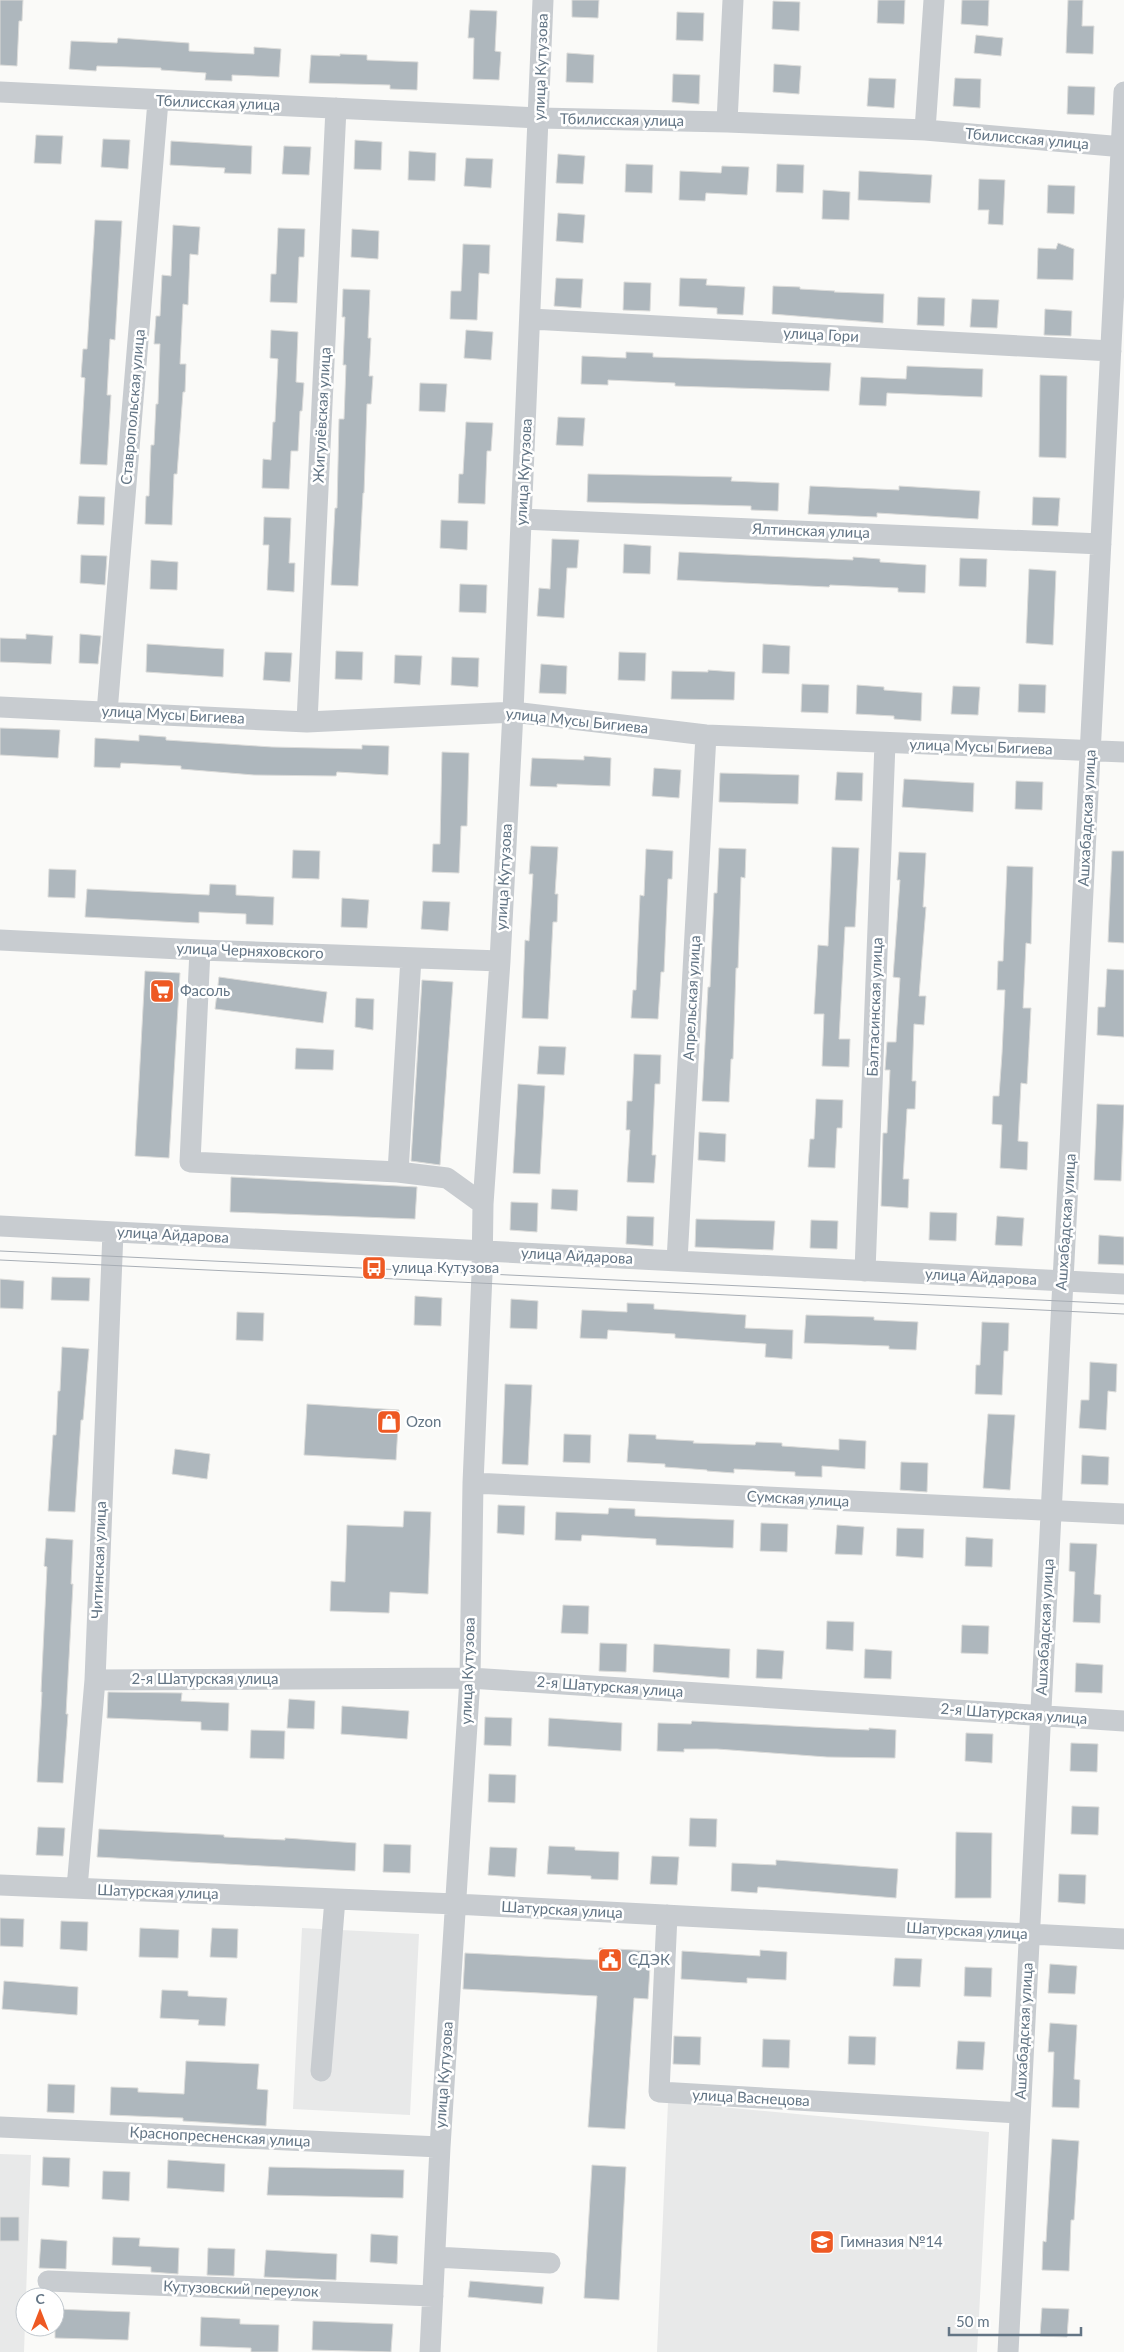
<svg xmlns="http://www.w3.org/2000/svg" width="1124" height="2352" viewBox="0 0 1124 2352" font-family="Lato,sans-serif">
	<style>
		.built { fill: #e8e9e9 }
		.building { fill: #aeb7bd; stroke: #dcdcda }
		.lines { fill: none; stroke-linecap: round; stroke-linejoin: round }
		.minor { stroke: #c8ccd0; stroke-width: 21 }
		.tram { stroke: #a8aeb5; stroke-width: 1 }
		.labels { text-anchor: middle; stroke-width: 5; stroke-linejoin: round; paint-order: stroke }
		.street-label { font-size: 15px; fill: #637585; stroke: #fff }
		.poi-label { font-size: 15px; fill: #637585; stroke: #fff; text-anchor: start }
	</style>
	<rect width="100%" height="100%" fill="#fafaf8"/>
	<path class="built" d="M302,1928l117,6 -9,181 -117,-6z
		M668,2102l321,30 -12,220h-320z
		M0,2154l31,1 -7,197h-24z"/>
	<path class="building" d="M0,0h23l-1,21h-3l-2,45 -17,-1z
		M572,0h27l-1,18 -26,-1z
		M878,0h27l-1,24 -27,-1z
		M962,0h27l-1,26 -27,-2z
		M1068,0h15l-1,26h12l-1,28 -27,-1z
		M773,1l27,1 -1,29 -27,-2z
		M470,10l27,1 -2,40 6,1 -2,28 -26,-1 1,-41h-6z
		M677,12l27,1 -1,28 -27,-1z
		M976,35l27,3 -2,18 -27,-3z
		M118,38l71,5v8l65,3v-7l27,2 -2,28 -47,-2v6l-27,-1 1,-7 -45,-3v-2l-64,-2 -1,5 -27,-2 2,-28 46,2z
		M567,53l27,2 -1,28 -27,-1z
		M340,54l27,1v5l51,2 -1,28 -27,-1v-4l-81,-2 2,-28 29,1z
		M774,64l27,2 -2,28 -26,-2z
		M673,74l27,1 -1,29 -27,-2z
		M869,78l27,1 -2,29 -27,-2z
		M955,78l26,1 -1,29 -27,-2z
		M1068,86l27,1 -1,28 -27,-1z
		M36,135l27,1 -2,28 -27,-1z
		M103,139l27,1 -2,29 -27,-2z
		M355,140l27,2 -1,28 -27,-1z
		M171,141l81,5 -1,28 -27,-1 1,-5 -55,-3z
		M284,146l27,1 -2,28 -27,-1z
		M409,151l27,2 -1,28 -27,-1z
		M558,154l27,2 -2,28 -27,-1z
		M466,158l27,1 -2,29 -27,-2z
		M626,164l27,1 -1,28 -27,-1z
		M777,164l27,1 -1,28 -27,-1z
		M722,166l27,1 -2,28 -41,-2 -1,8 -26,-1 1,-29 41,2z
		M859,171l73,4 -2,28 -72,-3z
		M979,179l26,1 -2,45 -15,-1 1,-14h-11z
		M1048,185l27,1 -1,28 -27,-1z
		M823,190l27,2 -1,28 -27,-1z
		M558,213l27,2 -2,28 -27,-2z
		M95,220l27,1 -7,119 -5,-1 -3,56h4l-4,70 -27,-1 5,-86 -4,-1 2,-28h4z
		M173,225l27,2 -2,28 -8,-1 -2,51 -5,-1 -3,60h6l-1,28h-2l-6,82h-3l-2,51 -27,-1 1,-28h3l2,-51h3l2,-41h2l2,-60h-6l2,-28h4l2,-41 9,1z
		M278,228l27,1 -1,28h-5l-2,46 -27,-1 1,-28h5z
		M352,229l27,2 -1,28 -27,-2z
		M1058,243l16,6 -1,31 -36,-1 1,-31 18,1z
		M463,244l27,1 -1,29 -10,-1 -2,47 -27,-1 1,-28h10z
		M556,278l27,1 -2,29 -27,-2z
		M680,278l27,1 -1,6 39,2 -2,28 -26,-1v-6l-38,-2z
		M624,282l27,1 -1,28 -27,-1z
		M773,286l27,1v2l35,2 -1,1 50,2 -1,29 -111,-9z
		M343,289l27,1 -2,48h3l-2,38h4l-2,28h-4l-3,89h-1l-5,93 -27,-1 4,-77h2l2,-89h5l2,-54h-3l2,-48h-3z
		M918,297l27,1 -1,28 -27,-1z
		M972,299l27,1 -2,28 -27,-1z
		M1045,309l27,2 -1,25 -27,-1z
		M271,330l27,2 -2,50 8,1 -2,28h-2l-2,40h-7l-2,38 -27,-1 1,-29 8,1 2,-38h2l3,-63 -8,-1z
		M466,330l27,2 -2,28 -27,-2z
		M626,352l27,1v4l178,6 -2,28 -154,-5v-3l-67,-3v5l-27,-1 1,-28 44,2z
		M907,366l76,3 -1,28 -95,-4 -1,13 -27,-1 2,-28 45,2z
		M1040,375l27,1 -1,82 -27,-1z
		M420,383l27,1 -2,28 -26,-1z
		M558,417l27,1 -2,28 -27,-1z
		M466,422l27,1 -2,28h-4l-2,53 -27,-1 1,-29h4z
		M588,474l144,3 -1,4 48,2 -1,28 -27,-1v-4l-164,-4z
		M810,486l89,4v-4l81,5 -2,28 -101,-6v4l-69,-3z
		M79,496l26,1 -1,28 -27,-1z
		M1033,497l27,1 -2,28 -26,-1z
		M264,517l27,1 -2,45h6l-1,29 -27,-2 2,-45h-6z
		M441,520l27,1 -1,29 -27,-2z
		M552,539l27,1 -2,28h-10l-3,50 -27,-2 2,-28 11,1z
		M624,544l27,2 -1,28 -27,-1z
		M679,552l174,8v-3l27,2v3l46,3 -1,28 -27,-1v-4l-68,-3 -1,2 -152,-7z
		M81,555l26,1 -2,29 -25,-2z
		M960,558l27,1 -1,28 -27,-1z
		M151,560l27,2 -1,28 -27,-1z
		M1029,569l27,2 -3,74 -27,-2z
		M460,584l27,1 -1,28 -27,-1z
		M26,634l27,2 -2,28 -51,-2v-24l26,1z
		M80,634l21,2 -3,28 -19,-1z
		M147,644l77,5 -1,28 -77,-5z
		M763,644l27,2 -1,28 -27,-1z
		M336,651l27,1 -1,28 -27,-1z
		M265,652l27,1 -2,29 -27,-2z
		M619,652l27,1 -1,28 -27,-1z
		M395,655l27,1 -2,29 -26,-2z
		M452,657l27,1 -1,29 -27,-2z
		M541,664l26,2 -1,28 -27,-1z
		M708,670l27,2 -1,28 -63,-1 1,-28 36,1z
		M802,684l27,1 -1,28 -27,-1z
		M1019,684l27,1 -1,28 -27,-1z
		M857,685l27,2v3l38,3 -1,28 -27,-2v-3l-38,-2z
		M953,686l27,1 -2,28 -27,-1z
		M0,728l60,2 -2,28 -58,-3z
		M139,735l27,2v3l106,7 90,2v-4l27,1 -1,29 -51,-3 -1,4 -82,-1 -73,-6v-3l-60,-3 -1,5 -26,-1 1,-29 44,3z
		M442,752l27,1 -2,73h-6l-2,47 -27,-1 1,-28h7z
		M584,756l27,2 -1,28 -53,-2v3l-27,-1 2,-28 52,2z
		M654,768l27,2 -2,28 -27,-2z
		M837,772l26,1 -1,28 -27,-1z
		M720,773l79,2 -1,29 -79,-2z
		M904,779l70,4 -1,29 -71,-5z
		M1016,781l27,1 -1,28 -27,-1z
		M531,846l27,1 -3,47h3l-1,28h-4l-5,97 -26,-1 3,-78 4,1 4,-67h-4z
		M832,847l27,1 -4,79h-10l-6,112h11l-1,28 -27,-1 2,-52h-10l4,-69 10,1z
		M719,848l27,1 -1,29 -4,-1 -3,91h-2l-3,91h-2l-2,43 -27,-1 6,-114h2l4,-94h3z
		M646,849l27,2 -1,28h-4l-4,93h-3l-3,47 -27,-1 2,-28h3l4,-95 4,1z
		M293,850l27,1 -1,28 -27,-1z
		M1112,851h12v92l-16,-1z
		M899,852l27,1 -3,54h3l-7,89h7l-2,29 -10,-1 -2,57h4l-1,28h-8l-4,70h6l-1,29 -27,-2 2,-73h4l3,-63h-5l2,-28h9l4,-64 -7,-1 7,-97h-3z
		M1007,866l26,1 -2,77 -5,-1 -3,65h8l-4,76 -6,-1 -3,58 10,1 -1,28 -27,-2 2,-43 -10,-1 1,-28h6l3,-42 3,-64h-8l1,-29h5z
		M49,869l27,1 -1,28 -27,-1z
		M210,884l26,1v10l38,2 -1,28 -27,-1v-10l-47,-2v11l-114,-6 2,-28 122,6z
		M342,898l27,2 -2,28 -26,-1z
		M423,901l27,1 -2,29 -27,-2z
		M1107,969l17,1v67l-27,-2 1,-28h7z
		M145,971l35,2 -11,185 -34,-2z
		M219,977l108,15 -4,31 -108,-14z
		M422,980l31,2 -13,183 -29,-4z
		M356,998l18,1 -1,31 -18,-3z
		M539,1046l27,1 -2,28 -27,-1z
		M296,1048l38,2 -1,20 -38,-1z
		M634,1054l27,1 -1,29h-5l-3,71h4l-2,28 -27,-1 3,-52h-4l1,-29h5z
		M518,1084l27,2 -5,88 -27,-1z
		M816,1099l27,1 -1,28h-5l-2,40 -27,-1 2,-28h4z
		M1097,1104l27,1 -3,76 -27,-1z
		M699,1132l27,2 -1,28 -27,-2z
		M231,1177l186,10 -2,32 -185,-7z
		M552,1189l26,1 -1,21 -26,-2z
		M511,1202l27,1 -1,29 -27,-2z
		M930,1212l27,1 -1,28 -27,-1z
		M627,1216l27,1 -1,29 -27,-2z
		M997,1216l27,2 -2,28 -27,-1z
		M696,1219l79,2 -2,29 -78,-3z
		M811,1220l27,1 -1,28 -27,-1z
		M1099,1235l25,2v28l-26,-1z
		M52,1277l38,1 -1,23 -38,-1z
		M0,1279l24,2 -1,28 -23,-1z
		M415,1296l27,2 -1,28 -27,-1z
		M511,1299l27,2 -1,28 -27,-1z
		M627,1303l27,1v5l92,6 -1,13 48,2 -1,29 -27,-2 1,-13 -91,-6v-4l-67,-4 -1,9 -27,-1 2,-28 45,2z
		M237,1312l27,1 -1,28 -27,-1z
		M806,1315l68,2v3l44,2 -2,28 -27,-1v-3l-85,-3z
		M982,1322l27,1 -1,28h-4l-2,44 -27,-1 1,-29h4z
		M62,1347l27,2 -6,71h-2l-6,92 -27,-1 5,-76h3l2,-44h2z
		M1090,1362l27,2 -1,28 -8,-1 -2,39 -27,-2 2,-28h8z
		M505,1384l27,1 -4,80 -26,-1z
		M307,1404l92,6 -3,50 -92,-5z
		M988,1414l27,1 -5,75 -27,-2z
		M564,1434l27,1 -1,28 -27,-1z
		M629,1434l27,1v4l38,2 -1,2 62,2 1,-3 26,1v3l57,4v-11l27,2 -1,28 -43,-3v11l-27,-1v-4l-61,-3v4l-27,-2v-1l-42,-3v-3l-38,-2z
		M175,1449l35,5 -3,25 -35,-5z
		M1082,1455l27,2 -1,28 -27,-1z
		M901,1462l27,1 -1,29 -27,-2z
		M498,1505l27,1 -1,29 -27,-2z
		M609,1508l26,1v7l99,4 -1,28 -77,-3v-6l-74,-4 -1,6 -26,-1 1,-28 52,2z
		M404,1511l27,1 -3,82 -38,-2 -1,21 -59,-2 1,-30 14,1 2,-57 56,2z
		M761,1523l27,1 -1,28 -27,-1z
		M837,1525l27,2 -2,28 -27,-1z
		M897,1528l27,1 -1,29 -27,-2z
		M966,1537l27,2 -1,28 -27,-1z
		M46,1538l27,2 -2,44h2l-7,130h2l-5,69 -26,-1 5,-90h-1l6,-125 -3,-1z
		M1070,1543l27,1 -3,50 7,1 -1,28 -27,-1 2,-50 -6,-1z
		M563,1605l26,1 -1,28 -27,-1z
		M827,1621l27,1 -1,29 -27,-2z
		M962,1625l27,1 -1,28 -27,-1z
		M600,1643l27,1 -1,28 -27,-1z
		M654,1644l76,5 -1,29 -76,-6z
		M757,1649l27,2 -2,28 -26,-1z
		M865,1649l27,2 -1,28 -27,-1z
		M1076,1663l27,2 -1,28 -27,-1z
		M108,1692l74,1 -1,8 48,2 -1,28 -27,-1v-8l-94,-4z
		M289,1699l26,2 -1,28 -27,-1z
		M342,1706l67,5 -2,28 -66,-5z
		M485,1717l27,1 -1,28 -27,-1z
		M549,1718l73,5 -1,28 -73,-5z
		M692,1721l177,9v-2l27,2 -1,28 -68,-1 -110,-8h-33v3l-27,-1 1,-28 33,1z
		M251,1730l34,1 -1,28 -34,-1z
		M966,1733l27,1 -1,29 -27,-2z
		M1071,1743l27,1 -1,28 -27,-1z
		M489,1774l27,1 -1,28 -27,-1z
		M1072,1806l27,1 -1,28 -27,-1z
		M690,1818l27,1 -1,28 -27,-1z
		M38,1827l27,1 -2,28 -27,-1z
		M99,1829l125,6v2l61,3v-2l71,5 -1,28 -258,-14z
		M956,1832l36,1 -1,65h-36z
		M384,1844l27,1 -1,28 -27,-1z
		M549,1846l26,1v3l44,2 -1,28 -27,-1v-3l-44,-2z
		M490,1847l27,1 -2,29 -27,-2z
		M652,1856l27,1 -2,28 -27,-1z
		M776,1860l122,9 -2,29 -138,-11 -1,6 -26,-2 1,-28 44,2z
		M1059,1874l27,1 -1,29 -27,-2z
		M0,1918l24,1 -1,28 -23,-1z
		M61,1921l27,1 -1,29 -27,-2z
		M140,1928l39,2 -1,28 -39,-1z
		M212,1928l26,1 -1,29 -27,-1z
		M599,1948l52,3 -3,48 -14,-1 -9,131 -37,-2 9,-131 -134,-7 2,-36 134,7z
		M760,1950l27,2 -1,28 -39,-2v5l-66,-4 1,-28 78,5z
		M895,1958l27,1 -2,28 -27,-1z
		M1050,1964l27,2 -2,28 -27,-1z
		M965,1967l27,1 -1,29 -27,-1z
		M4,1981l74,6 -1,28 -75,-6z
		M162,1990l26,1v5l39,2 -2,28 -27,-1 1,-5 -39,-2z
		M1050,2023l27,2 -3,54 6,1 -1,28 -27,-1 2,-55h-6z
		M674,2036l27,1 -1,28 -27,-1z
		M849,2036l27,1 -1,28 -27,-1z
		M763,2039l27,1 -1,28 -27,-1z
		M958,2041l27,1 -2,28 -27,-1z
		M186,2061l73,3 -2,25 11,1 -2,36 -83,-5v-3l-73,-3 1,-28 27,1v4l46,2z
		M48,2084l27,1 -1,28 -27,-1z
		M1052,2139l27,2 -5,79h-3l-2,51 -27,-1 1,-29 3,1z
		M43,2157l27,1 -1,29 -27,-2z
		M168,2160l57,4 -1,28 -57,-4z
		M592,2165l34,2 -7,133 -35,-2z
		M269,2167l135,3 -1,28 -136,-3z
		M103,2171l27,1 -1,29 -27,-2z
		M0,2217h19v24h-19z
		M371,2234l27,2 -1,28 -27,-2z
		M113,2237l27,1 -1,8 40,2 -1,26 -27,-2v-5l-39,-2z
		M41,2239l26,2 -1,28 -27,-1z
		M208,2248l27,1 -1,27 -27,-1z
		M266,2250l71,4 -1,26 -72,-3z
		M470,2281l74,6 -2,17 -74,-7z
		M1042,2308l27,1 -2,28 -27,-1z
		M55,2309l75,3 -2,28 -73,-2z
		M201,2317l39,2v5l39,1 -1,27h-27v-4l-51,-2z
		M313,2321l80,3 -2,28 -79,-2z"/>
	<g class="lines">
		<path class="minor" d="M0,92l539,26 188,4 198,8 199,17
			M727,122l6,-122
			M925,130l9,-130
			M531,319l580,32
			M521,519l580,25
			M0,707l307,15 206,-10 193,23 418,17
			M107,712l51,-611
			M307,722l29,-614
			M0,940l200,10 300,11
			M200,950l-10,212 208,10 49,6 36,26
			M398,1172l13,-214
			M0,1226l1124,58
			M677,1261l29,-526
			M865,1271l20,-528
			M473,1483l651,31
			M95,1680l375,-2 654,43
			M0,1885l455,19 669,35
			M77,1888l18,-208 18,-448
			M667,1915l-8,177 361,21
			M321,2071l14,-172
			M0,2127l440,20
			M435,2257l115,6
			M48,2281l385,15
			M430,2352l10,-205 30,-469 3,-195 9,-209 1,-70 17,-243 13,-249 30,-712
			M1008,2352l116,-2260"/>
		<path class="tram" d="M0,1251l1124,53
			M0,1260l1124,54"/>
	</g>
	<defs>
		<symbol id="supermarket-square" viewBox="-11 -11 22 22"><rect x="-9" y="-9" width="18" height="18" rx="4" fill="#ee5923" stroke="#fff"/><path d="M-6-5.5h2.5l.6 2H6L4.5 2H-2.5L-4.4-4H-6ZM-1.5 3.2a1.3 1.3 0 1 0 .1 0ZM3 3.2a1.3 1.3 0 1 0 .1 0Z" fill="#fff"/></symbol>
		<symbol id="bus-square" viewBox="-11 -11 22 22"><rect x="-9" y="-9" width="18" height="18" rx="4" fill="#ee5923" stroke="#fff"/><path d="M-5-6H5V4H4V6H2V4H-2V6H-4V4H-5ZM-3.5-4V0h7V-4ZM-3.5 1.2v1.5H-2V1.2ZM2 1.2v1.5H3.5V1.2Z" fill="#fff"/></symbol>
		<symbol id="shop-square" viewBox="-11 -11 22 22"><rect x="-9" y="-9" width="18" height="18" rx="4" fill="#ee5923" stroke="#fff"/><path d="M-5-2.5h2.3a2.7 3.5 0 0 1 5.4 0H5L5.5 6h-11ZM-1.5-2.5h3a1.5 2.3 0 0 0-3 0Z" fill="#fff"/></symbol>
		<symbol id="civic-square" viewBox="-11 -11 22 22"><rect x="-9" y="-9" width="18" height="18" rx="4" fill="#ee5923" stroke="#fff"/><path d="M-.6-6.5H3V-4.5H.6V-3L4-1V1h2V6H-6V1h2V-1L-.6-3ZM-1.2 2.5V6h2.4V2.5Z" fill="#fff"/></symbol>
		<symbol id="school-square" viewBox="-11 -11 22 22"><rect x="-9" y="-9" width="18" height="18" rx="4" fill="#ee5923" stroke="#fff"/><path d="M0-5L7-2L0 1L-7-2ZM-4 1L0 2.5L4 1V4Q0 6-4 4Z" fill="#fff"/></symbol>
	</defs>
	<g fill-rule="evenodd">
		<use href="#supermarket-square" x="148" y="977" width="28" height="28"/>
		<use href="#bus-square" x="360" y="1254" width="28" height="28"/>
		<use href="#shop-square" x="375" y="1408" width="28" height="28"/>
		<use href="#civic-square" x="596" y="1946" width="28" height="28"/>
		<use href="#school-square" x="808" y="2228" width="28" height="28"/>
	</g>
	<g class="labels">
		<g class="street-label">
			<text transform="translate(541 67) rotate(-88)" y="5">улица Кутузова</text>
			<text transform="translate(218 103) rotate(2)" y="5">Тбилисская улица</text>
			<text transform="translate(622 120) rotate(1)" y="5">Тбилисская улица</text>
			<text transform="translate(1027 139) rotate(5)" y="5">Тбилисская улица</text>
			<text transform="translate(821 335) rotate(3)" y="5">улица Гори</text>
			<text transform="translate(133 407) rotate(-85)" y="5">Ставропольская улица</text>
			<text transform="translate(322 415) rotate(-87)" y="5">Жигулёвская улица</text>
			<text transform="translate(524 472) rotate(-87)" y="5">улица Кутузова</text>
			<text transform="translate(811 531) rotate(2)" y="5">Ялтинская улица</text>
			<text transform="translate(173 715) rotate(3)" y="5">улица Мусы Бигиева</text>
			<text transform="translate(577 721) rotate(6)" y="5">улица Мусы Бигиева</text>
			<text transform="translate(981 747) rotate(2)" y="5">улица Мусы Бигиева</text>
			<text transform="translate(1087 818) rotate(-87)" y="5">Ашхабадская улица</text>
			<text transform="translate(504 877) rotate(-87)" y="5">улица Кутузова</text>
			<text transform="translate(250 951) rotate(2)" y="5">улица Черняховского</text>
			<text transform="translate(692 998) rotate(-87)" y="5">Апрельская улица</text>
			<text transform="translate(875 1007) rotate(-88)" y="5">Балтасинская улица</text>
			<text transform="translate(1066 1222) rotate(-86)" y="5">Ашхабадская улица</text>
			<text transform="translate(173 1235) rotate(3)" y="5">улица Айдарова</text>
			<text transform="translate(577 1256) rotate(3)" y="5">улица Айдарова</text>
			<text transform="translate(981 1277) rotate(3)" y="5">улица Айдарова</text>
			<text transform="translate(798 1499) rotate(3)" y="5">Сумская улица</text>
			<text transform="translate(99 1560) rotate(-88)" y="5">Читинская улица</text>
			<text transform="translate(1045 1627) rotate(-87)" y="5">Ашхабадская улица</text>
			<text transform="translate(468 1671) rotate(-88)" y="5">улица Кутузова</text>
			<text x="205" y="1684">2-я Шатурская улица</text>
			<text transform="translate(610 1687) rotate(4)" y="5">2-я Шатурская улица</text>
			<text transform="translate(1014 1714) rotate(4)" y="5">2-я Шатурская улица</text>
			<text transform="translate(158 1892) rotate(2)" y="5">Шатурская улица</text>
			<text transform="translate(562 1910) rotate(3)" y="5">Шатурская улица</text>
			<text transform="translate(967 1931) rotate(3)" y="5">Шатурская улица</text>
			<text transform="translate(1024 2031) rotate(-87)" y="5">Ашхабадская улица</text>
			<text transform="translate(444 2075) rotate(-86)" y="5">улица Кутузова</text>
			<text transform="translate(751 2098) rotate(3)" y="5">улица Васнецова</text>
			<text transform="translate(220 2137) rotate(3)" y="5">Краснопресненская улица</text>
			<text transform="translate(241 2289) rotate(2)" y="5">Кутузовский переулок</text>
		</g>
		<g class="poi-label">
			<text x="180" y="996">Фасоль</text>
			<text x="392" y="1273">улица Кутузова</text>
			<text x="406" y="1427">Ozon</text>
			<text x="628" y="1965">СДЭК</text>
			<text x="840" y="2247">Гимназия №14</text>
		</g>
	</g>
	<g transform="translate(40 2312)"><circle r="24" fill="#ffffff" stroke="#c1c8ce"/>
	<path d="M0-4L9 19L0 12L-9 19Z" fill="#ee5923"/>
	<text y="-8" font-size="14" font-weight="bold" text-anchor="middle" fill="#637585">С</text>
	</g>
	<path d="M949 2327v8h132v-8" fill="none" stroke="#637585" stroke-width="2.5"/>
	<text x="956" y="2327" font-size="15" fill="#637585" stroke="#ffffff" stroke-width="4" paint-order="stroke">50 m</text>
</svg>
